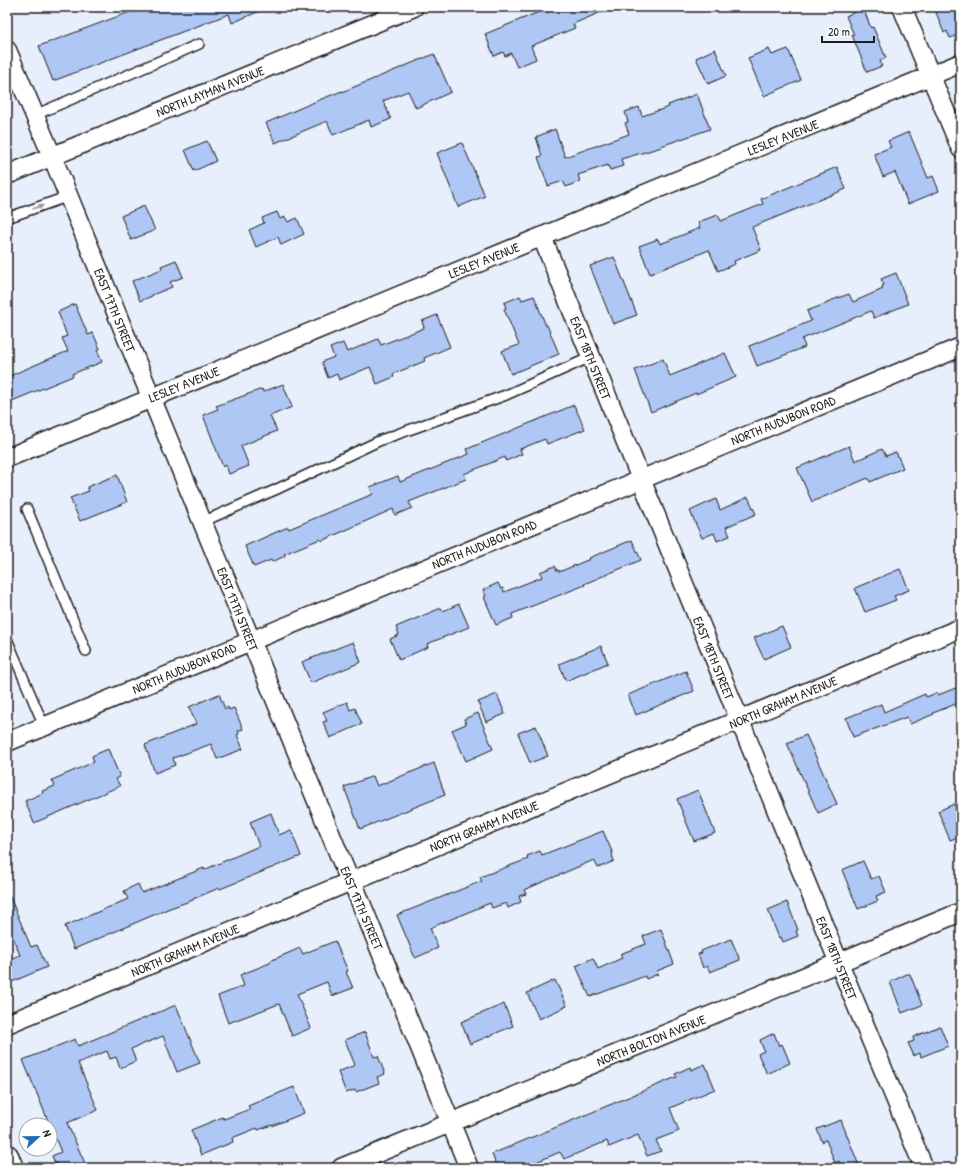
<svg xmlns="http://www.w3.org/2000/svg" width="968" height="1175" viewBox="0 0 968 1175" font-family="'Patrick Hand',sans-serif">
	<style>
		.building { fill: #aec7f5; stroke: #1c1c1c }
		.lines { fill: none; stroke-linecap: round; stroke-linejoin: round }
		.service-casing { stroke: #1c1c1c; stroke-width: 12 }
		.minor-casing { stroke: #1c1c1c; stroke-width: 21 }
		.secondary-casing { stroke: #1c1c1c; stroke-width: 25 }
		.service { stroke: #fff; stroke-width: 9 }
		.minor { stroke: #fff; stroke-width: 18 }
		.secondary { stroke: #fff; stroke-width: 22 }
		.oneway { fill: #999 }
		.labels { text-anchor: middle; stroke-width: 4; stroke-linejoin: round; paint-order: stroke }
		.street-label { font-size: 13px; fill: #1c1c1c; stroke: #fff }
	</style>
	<rect width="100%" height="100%" fill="#e7eefc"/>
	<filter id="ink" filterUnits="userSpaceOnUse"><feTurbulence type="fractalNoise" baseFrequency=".025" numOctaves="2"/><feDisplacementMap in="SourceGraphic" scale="8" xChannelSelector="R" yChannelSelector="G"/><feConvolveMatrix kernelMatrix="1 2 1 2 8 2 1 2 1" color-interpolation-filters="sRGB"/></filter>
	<g filter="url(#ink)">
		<path class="building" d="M143,7h126l-37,16 -3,-9 -176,67 -14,-35z
			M559,7h54l-40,17 2,4 -44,18 5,13 -19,8 -6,-14 -6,3 -2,-4 -9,4 -9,-22 59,-24 1,3z
			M934,7h22l5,11v16l-11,4 -3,-7 -3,2z
			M863,8l8,20 2,-1 13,31 -6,3 2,5 -15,6 -15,-37h2l-8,-19z
			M715,49l11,27 -18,8 -12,-26z
			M769,49l3,6 16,-6 13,31 -37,16 -16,-38z
			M434,54l17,38 -35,16 -8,-17 -25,10 8,18 -20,8 -2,-7 -36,15 -6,-14 -52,22 -9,-20 53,-23 23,-9v1z
			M697,94l13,35 -49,17 1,1 -41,12 2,7 -13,4 -2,-5 -30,10 2,6 -14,6 -3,-6 -15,5 -10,-29 4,-1 -6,-19 19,-8 10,28 64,-23 -4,-11 3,-1 -3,-10 14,-5 3,9 27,-9 -1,-2z
			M909,132l19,46 5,-2 6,15 -31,13 -13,-32 -12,5 -9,-23 17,-7 -3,-6z
			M207,141l9,20 -22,10 -9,-21z
			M462,143l23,53 -27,11 -21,-54z
			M837,167l9,22 -94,38 9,23 -27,11 1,3 -17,7 -9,-21 -59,24 -11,-28 19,-7 2,5 40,-16 -2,-6 20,-7 3,6 42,-17 -2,-5z
			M144,206l11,24 -24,10 -10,-24z
			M277,212l3,7 5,-2 3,5 9,-4 7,16 -23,11 -3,-8 -22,10 -7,-17 15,-7 -2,-5z
			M614,257l23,58 -24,9 -23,-58z
			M176,260l7,17 -13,5 2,5 -20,8v1l-12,5 -8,-20 30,-12 -1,-3z
			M896,273l12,31 -34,14 -3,-7 -32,13 -37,15 3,8 -48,19 -8,-20 62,-25 -4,-10 21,-8 -1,-1 22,-8 4,8 30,-13 -1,-3 2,-1 -3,-6z
			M520,296l2,4 12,-4 12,30 1,-1 12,29 -48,20 -9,-23 17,-6 -15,-36 2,-1 -2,-5z
			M75,304l13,31 5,-2 7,16 -3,1 5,12 -30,12 1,2 -66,27v-26l61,-26 -6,-13 5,-2 -9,-24z
			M437,315l13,32 -26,11 1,3 -32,13 1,3 -17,7 -7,-17 -31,13 -2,-6 -9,4 -6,-16 12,-5 -4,-9 13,-5 4,9 31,-13 3,6 43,-17 -2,-7z
			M725,353l11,24 -40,17v-1l-45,19 -16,-42 28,-11 7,17z
			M283,384l9,23 -22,9 7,15 -36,15 8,20 -20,8 -3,-9 -3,2 -20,-52 15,-6 -2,-3 46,-17 1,3z
			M574,405l11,24 -38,15 -2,-5 -25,10 2,5 -16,7 -1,-4 -41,17 2,5 -57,23 3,6 -17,7 -2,-6 -49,22 -23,10 -1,-2 -36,15 1,2 -13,6 -1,-2 -17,7 -9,-21 43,-19 1,2 84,-35 -3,-7 28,-11 2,6 69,-28 -2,-5z
			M849,446l6,15 27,-12 4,7 10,-4 7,16 -33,14 -2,-4 -56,24 -15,-34z
			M117,475l10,27 -47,19 -10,-23 19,-7 -2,-4z
			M748,497l8,17 -30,13 4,9 -13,5 -3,-8 -12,5 -12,-27 26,-12 4,11z
			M632,540l9,20 -57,24 1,1 -73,29 1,4 -17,7 -12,-28 2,-1 -3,-6 15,-7 3,6 2,-1 1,4 38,-15 -2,-5 15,-6 2,5 2,-1v2l31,-13 -1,-1z
			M900,569l9,21 -15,6 2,4 -31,12 -10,-24z
			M459,604l10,23 -42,17 1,3 -29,13 -9,-21 9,-4 -3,-8 45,-19 2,3z
			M782,626l9,21 -27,12 -10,-21z
			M353,642l8,20 -50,21 -9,-21z
			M601,646l7,17 -42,18 -7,-17z
			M686,671l8,20 -58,24 -8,-20z
			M961,686v16l-28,11 1,1 -24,10 -3,-7 -54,20 -7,-19 35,-14 3,8 41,-18 1,3 11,-4 1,2z
			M219,694l6,15 3,-2 1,3 5,-2 9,21 -5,2 1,3 -2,1 6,14 -26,10 -6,-15 -38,14 2,7 -20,8 -10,-28 51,-21 -7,-17z
			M497,694l8,20 -19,8 -8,-20z
			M347,702l3,8 5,-2 7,16 -32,14 -7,-16 4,-1 -4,-9z
			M478,713l15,36 -27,12 -14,-31 14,-6 -2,-5z
			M536,726l12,30 -18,7 -12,-30z
			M806,735l31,69 -19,9 -31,-70z
			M108,749l12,28 -4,2 4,7 -86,37 -9,-22 18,-8 -1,-2 13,-5 -3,-6 42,-18 -2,-6z
			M434,763l11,32 -85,34 -16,-42 29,-11 4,10z
			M698,790l17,43 -21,8 -17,-42z
			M954,804l7,16v16l-11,4 -12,-29z
			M271,813l8,22 12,-5 10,26 -81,33 -1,-1 -26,11v1l-23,8 -96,41 -9,-23 63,-27 -4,-8 14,-7 4,9 62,-25v2l55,-24 -9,-24z
			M603,831l10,23 -1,1 2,6 -16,7 -4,-8 -70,30 2,4 -7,2 2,6 -13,6 -2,-5 -14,5 -2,-5 -60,25 8,20 -23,10 -18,-43 85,-34 -2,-4 48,-18 -1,-3 13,-5 2,4z
			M863,861l8,18 8,-3 7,16 -10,4 2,5 -20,8 -16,-39z
			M7,890l24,57 6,-2 10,22 -40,17v-24l13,-5 -13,-32z
			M787,902l11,28 -2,1 2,5 -15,6 -2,-5 -2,1 -11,-28z
			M661,929l13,35 -17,7 1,3 -12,5 -1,-3 -55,21 -14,-31 17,-8 5,11 24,-11 -2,-4 26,-10 -3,-8z
			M731,939l9,21 -30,12 -3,-6 -4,2 -5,-14 4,-1 -1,-2z
			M335,941l13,30 -2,1 7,16 -21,8 -5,-14 -30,12 14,34 -19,8 -13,-32 -51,19 -10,-27 26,-10 -4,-11 30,-12v-2l30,-13 3,6z
			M907,974h3l12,31 -20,8 -12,-31z
			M555,980l12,26 -28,13 -12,-26z
			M504,1004l9,22 -43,18 -9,-22z
			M176,1005l24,58 -23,9 -14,-36 -32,13 5,12 -16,7 -4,-11 -6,2 -3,-8 -29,12 20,47 -31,13 20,45h-30l-5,-12 9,-4 -38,-92 52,-21 3,7z
			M940,1026l8,20 -27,11 -1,-4 -6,3 -6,-13 6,-2 -1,-4z
			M365,1032l9,25 4,-1 7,18 -8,3 2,6 -23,9 -1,-2 -9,3 -8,-21 17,-7 -10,-25z
			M774,1033l5,13 3,-2 8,19 -23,11 -9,-20 6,-3 -4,-11z
			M705,1064l10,25 -45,19 9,23 -23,9 5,11 -14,5 -9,-21 -29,12 -2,-6 -43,18 -4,-7 -24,10 2,6h-41l-5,-14 182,-76 3,-1 -2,-3 15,-7 1,3z
			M294,1087l10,26 -32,13v-1l-14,5 -1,-2 -25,10 1,4 -32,13 -10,-25 32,-13 1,2 26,-10 -2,-3z
			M841,1120l7,18 12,30h-19l-2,-7 -4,2 -9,-23 -4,2 -5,-13z"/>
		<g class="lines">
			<defs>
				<path id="service" d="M35,115l164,-71
					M7,218l62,-22
					M27,509l59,142
					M202,522l73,-32 106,-50 125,-45 85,-38
					M7,639l37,87"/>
				<path id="minor" d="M902,7l59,142
					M7,50l45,106 297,723 3,2 117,287
					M7,175l407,-168
					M542,237l297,726 85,205
					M7,458l954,-395
					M7,742l954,-395
					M7,1024l954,-396
					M341,1168l620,-256"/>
				<path id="secondary" d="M7,1156l5,12"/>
			</defs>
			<use href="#service" class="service-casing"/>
			<use href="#minor" class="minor-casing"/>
			<use href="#secondary" class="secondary-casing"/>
			<use href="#service" class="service"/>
			<use href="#minor" class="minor"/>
			<use href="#secondary" class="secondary"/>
		</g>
		<defs><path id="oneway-solid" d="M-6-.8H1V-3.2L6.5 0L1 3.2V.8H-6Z"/></defs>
		<use class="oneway" href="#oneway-solid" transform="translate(38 207) rotate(-19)"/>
	</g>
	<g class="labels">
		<g class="street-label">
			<text transform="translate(210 91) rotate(-22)" y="5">NORTH LAYMAN AVENUE</text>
			<text transform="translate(783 137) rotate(-22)" y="5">LESLEY AVENUE</text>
			<text transform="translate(484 260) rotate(-22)" y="5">LESLEY AVENUE</text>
			<text transform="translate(115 310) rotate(68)" y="5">EAST 17TH STREET</text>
			<text transform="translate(591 358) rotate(68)" y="5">EAST 18TH STREET</text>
			<text transform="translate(184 384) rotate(-22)" y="5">LESLEY AVENUE</text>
			<text transform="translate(783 420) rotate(-22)" y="5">NORTH AUDUBON ROAD</text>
			<text transform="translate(484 544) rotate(-22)" y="5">NORTH AUDUBON ROAD</text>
			<text transform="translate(238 609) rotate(68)" y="5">EAST 17TH STREET</text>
			<text transform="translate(714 658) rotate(68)" y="5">EAST 18TH STREET</text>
			<text transform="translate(184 668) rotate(-23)" y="5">NORTH AUDUBON ROAD</text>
			<text transform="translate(783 702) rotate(-23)" y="5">NORTH GRAHAM AVENUE</text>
			<text transform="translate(484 826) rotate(-22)" y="5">NORTH GRAHAM AVENUE</text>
			<text transform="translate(362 908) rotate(67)" y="5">EAST 17TH STREET</text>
			<text transform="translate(185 950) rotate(-23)" y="5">NORTH GRAHAM AVENUE</text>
			<text transform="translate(837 958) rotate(68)" y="5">EAST 18TH STREET</text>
			<text transform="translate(651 1040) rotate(-22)" y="5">NORTH BOLTON AVENUE</text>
		</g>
	</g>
	<rect width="968" height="1175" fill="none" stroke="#fff" stroke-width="24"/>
	<rect x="12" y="12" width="944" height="1151" fill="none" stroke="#1c1c1c" stroke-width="1.5" filter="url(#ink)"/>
	<g transform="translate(38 1137) rotate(68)"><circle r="19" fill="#ffffff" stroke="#a4a4a4"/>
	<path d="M0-3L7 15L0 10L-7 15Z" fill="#1f6fb2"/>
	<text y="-6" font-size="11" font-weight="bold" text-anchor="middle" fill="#1c1c1c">N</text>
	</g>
	<path d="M822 36v6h52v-6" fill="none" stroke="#1c1c1c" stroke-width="2"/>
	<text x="828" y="36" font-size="12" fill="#1c1c1c" stroke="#ffffff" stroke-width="3" paint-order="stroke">20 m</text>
</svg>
